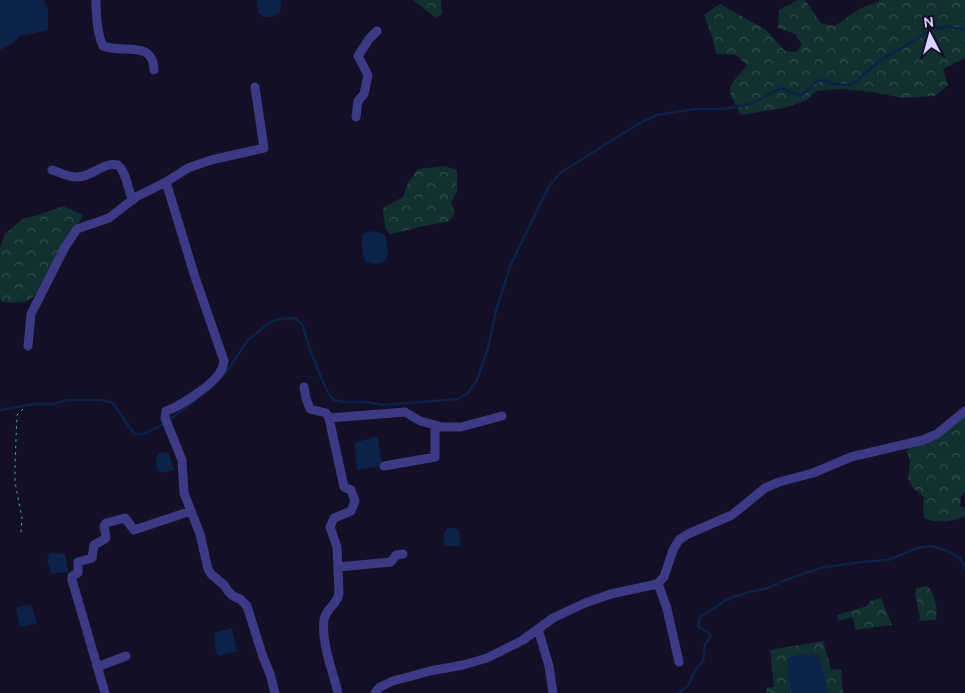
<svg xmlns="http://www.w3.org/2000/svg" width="965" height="693" viewBox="0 0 965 693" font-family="Ubuntu,sans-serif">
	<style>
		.forest { fill: url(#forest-crowns) }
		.water { fill: #0c2248 }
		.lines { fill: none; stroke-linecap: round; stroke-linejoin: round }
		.stream { stroke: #0c2248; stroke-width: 2.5 }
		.path { stroke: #2fb8b0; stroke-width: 1; stroke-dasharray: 2.5 4; stroke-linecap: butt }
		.minor { stroke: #3d3a85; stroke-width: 9 }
	</style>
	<defs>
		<pattern id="forest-crowns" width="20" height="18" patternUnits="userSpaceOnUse" patternTransform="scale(1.25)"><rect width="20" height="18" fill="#12302f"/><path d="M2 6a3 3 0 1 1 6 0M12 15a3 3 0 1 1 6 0" fill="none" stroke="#344d4e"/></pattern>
	</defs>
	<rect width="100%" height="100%" fill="#130f26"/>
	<path class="forest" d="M413,0h28l1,14 -6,4z
		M798,0h7l16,23 14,3 24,-17 22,-9h84v58l-22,11 5,16 -13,11 -33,2 -29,-6 -35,-3 -21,2 -10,9 -23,8 -43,7c-16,-29 -15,-25 6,-50l-11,-10 -20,-1 -4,-18 -8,-21 16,-11 46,26 19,21 11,1 6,-7 -7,-11 -17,-6 1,-18z
		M444,166l13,4v22l-6,10 4,11 -7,9c-20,2 -38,8 -58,12l-5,-6 -2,-20 20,-11 5,-14 10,-14z
		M63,206l20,9c-4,10 -13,15 -18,25 -8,13 -23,54 -36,60 -8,4 -19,2 -27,2l-2,-3v-52l5,-13 19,-16 14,-3z
		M965,415v78l-4,3 -1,10 5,2v8c-12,6 -28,8 -41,2l-1,-8 1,-13 -11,-9 -5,-9 2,-17 -3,-11 3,-10 26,-11z
		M927,586c8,6 11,24 9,34l-17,1 1,-4 -5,-24 1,-5z
		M881,598l11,27 -36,5 -4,-13 -14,4 -1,-6 30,-9 3,-5z
		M823,641l8,28 10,1 2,23h-76l-1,-5 8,-1 -4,-37z"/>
	<path class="water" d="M0,0h44l4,8v22l-28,6 -8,8 -12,6z
		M257,0h24l-1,12c-6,7 -16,7 -22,1z
		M372,231l12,3c4,8 6,21 0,28l-8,2 -10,-2 -2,-3 -3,-19 1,-5 2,-2z
		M374,437l4,1 4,28 -25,4 -3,-27z
		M167,452l2,1 5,17 -12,3c-7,-3 -6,-10 -5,-17l3,-3z
		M448,528h7l4,2 2,16h-16c-2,-7 -3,-13 3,-18z
		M50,553l15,1 3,16 -1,2 -16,2 -4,-15z
		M31,605l6,18 -14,4 -3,-1 -4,-16 1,-3z
		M232,628l5,24 -19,4 -3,-8 -1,-15z
		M811,653l8,1 9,39h-37l-4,-33 4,-3z"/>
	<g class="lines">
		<path class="stream" d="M223,375l6,-7 19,-28 22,-18 10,-3 15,-1 7,6 9,28 12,30 7,14 4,4 11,2h22l16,3 75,-6 10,-6 9,-13 11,-32 8,-37 15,-47 37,-76 12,-15 78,-49 19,-9 38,-6h28l27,-5 31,-16 20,8 15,-14 7,-2 11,4 15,1 8,-4 21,-19 55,-33 15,-2 17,2
			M0,410l35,-6h18l15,-4h34l11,3 21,31h10l21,-11
			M169,420l28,-21
			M678,693l10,-7 7,-16 8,-9 2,-17 4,-5 1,-5 -12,-8 2,-9 28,-18 21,-7 16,-3 23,-10 33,-11 40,-6 27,-2 29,-12 14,-2 17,5 12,7 5,10"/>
		<path class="path" d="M21,532l1,-14 -7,-36v-17l2,-50 7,-7"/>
		<path class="minor" d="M96,0c0,15 1,33 7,46 19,8 50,-7 51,24
			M356,117l2,-16 6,-7 4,-19 -10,-19 11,-17 8,-8
			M52,170c7,2 16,7 24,7 15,1 28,-16 42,-12 9,8 9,24 15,35
			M166,182l29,95 29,84c-1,4 -1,8 -4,11 -6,12 -41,35 -54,39l-1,7 17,42 2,33 16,41 8,35 3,5 13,11 4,6 5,5 7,3 7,7 16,51 7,17 5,19
			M28,346l3,-32 34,-67 12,-18 32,-11 27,-21 30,-15 22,-14 23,-8 53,-12 -9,-61
			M304,387l2,11 4,11 16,4 3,5 76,-6 15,9 22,6h19l41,-11
			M329,418l15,69 7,3 4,11 -4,10 -17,7 -4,9 7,20 2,46c-1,11 -13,15 -15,27 -3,23 9,51 14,73
			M384,466l51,-9v-32
			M338,567l53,-5 5,-7 7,-1
			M658,583l9,26 12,53
			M538,629l11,37 4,27
			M97,667l29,-11
			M105,693l-33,-113v-4l6,-3v-11l14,-4 2,-13 11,-6 1,-2 -2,-11 2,-3 19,-5 9,12 57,-19
			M375,693l5,-6 13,-6 37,-10 33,-6 24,-7 36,-18 30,-22 32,-15 26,-9 46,-10 7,-7 9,-27 6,-10 9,-6 44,-19 33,-27 14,-6 34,-9 38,-16 72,-17 14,-6 28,-23"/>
	</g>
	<g transform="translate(930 35) rotate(354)" stroke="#130f26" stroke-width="4" paint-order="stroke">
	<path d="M0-4L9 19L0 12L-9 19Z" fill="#d9d4ff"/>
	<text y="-8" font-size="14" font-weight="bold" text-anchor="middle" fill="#d9d4ff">N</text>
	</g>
</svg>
